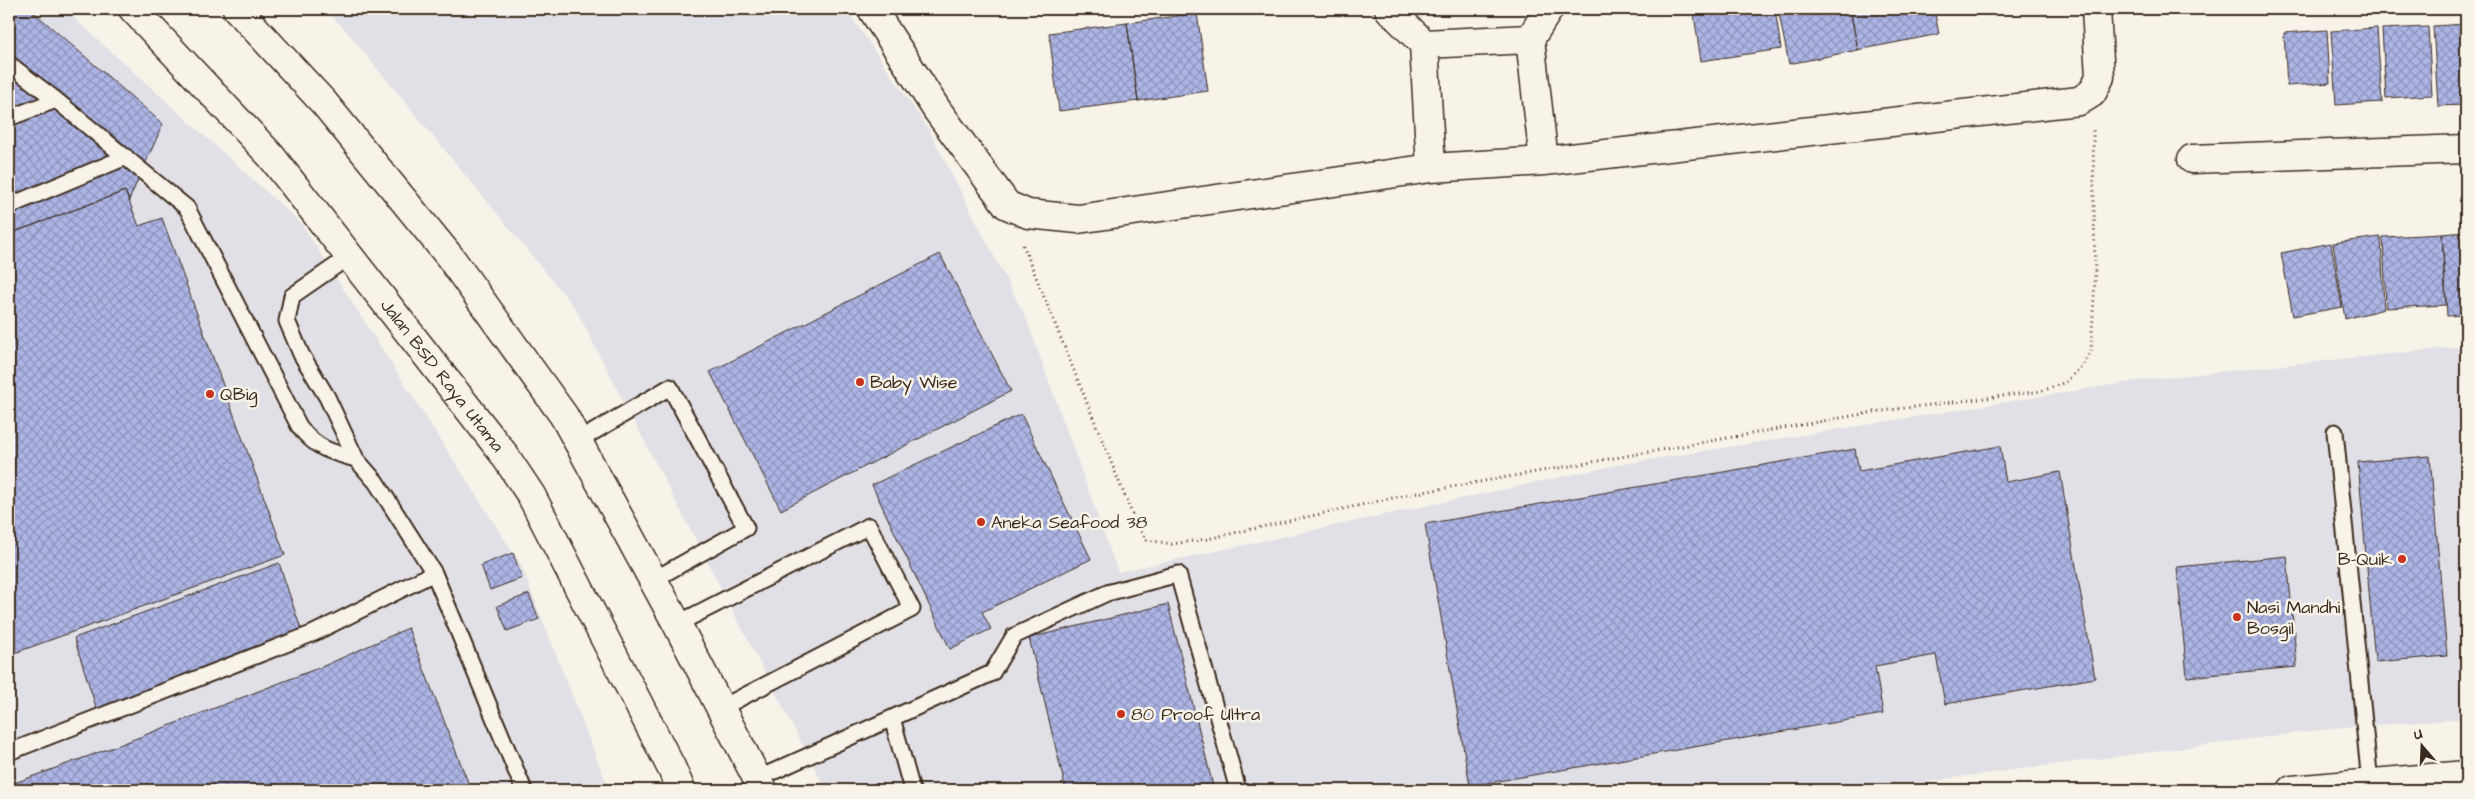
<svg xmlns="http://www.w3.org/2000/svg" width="2475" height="799" viewBox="0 0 2475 799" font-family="'Architects Daughter',sans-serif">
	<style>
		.built { fill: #e1e0e7 }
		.building { fill: url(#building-cross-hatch); stroke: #3b2a1e }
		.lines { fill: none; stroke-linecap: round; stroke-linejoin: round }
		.service-casing { stroke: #3b2a1e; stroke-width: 19 }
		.minor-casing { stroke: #3b2a1e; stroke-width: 31 }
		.secondary-casing { stroke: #3b2a1e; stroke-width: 31 }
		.primary-casing { stroke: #3b2a1e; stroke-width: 31 }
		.path { stroke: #3b2a1e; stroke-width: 3; stroke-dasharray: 1 4; stroke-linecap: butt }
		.service { stroke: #f7f3e8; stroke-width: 15 }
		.minor { stroke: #f7f3e8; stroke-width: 28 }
		.secondary { stroke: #f7f3e8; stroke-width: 28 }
		.primary { stroke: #f7f3e8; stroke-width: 28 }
		.poi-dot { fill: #c8321e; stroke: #f7f3e8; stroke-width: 2 }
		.labels { text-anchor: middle; stroke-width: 5; stroke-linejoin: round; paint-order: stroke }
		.street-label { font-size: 18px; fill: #3b2a1e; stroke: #f7f3e8 }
		.poi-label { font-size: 18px; fill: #3b2a1e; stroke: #f7f3e8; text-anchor: start }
	</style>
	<defs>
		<pattern id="building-cross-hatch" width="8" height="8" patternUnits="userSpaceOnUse" patternTransform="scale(1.25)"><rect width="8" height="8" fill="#adb5e5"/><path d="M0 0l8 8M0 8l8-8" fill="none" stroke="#8e93b9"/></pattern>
	</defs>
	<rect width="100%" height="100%" fill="#f7f3e8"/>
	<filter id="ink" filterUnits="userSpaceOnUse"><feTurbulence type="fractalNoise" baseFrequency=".02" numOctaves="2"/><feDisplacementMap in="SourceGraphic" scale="10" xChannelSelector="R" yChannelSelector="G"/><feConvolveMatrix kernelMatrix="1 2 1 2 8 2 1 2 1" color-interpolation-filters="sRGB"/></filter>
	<g filter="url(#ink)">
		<path class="built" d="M9,9h55l237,214 220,342 88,225h-600z
			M324,9h522l83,121 97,188 92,254 499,-107 525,-85 324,-34v373l-122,8 -392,51 -68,12h-1058l-251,-482 -233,-282z"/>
		<path class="building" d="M9,9h21l133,115 -34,76 -4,-9 -116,43z
			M1693,9h82l6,40 -80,12z
			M1778,9h72l8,41 -69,14z
			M1850,9h84l5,25 -81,16z
			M1197,13l11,78 -70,10 -11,-78z
			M1127,23l11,78 -79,10 -10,-78z
			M2466,24v81l-28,1 -5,-80z
			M2428,27l4,68 -46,3 -4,-69z
			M2377,28l5,74 -46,3 -5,-74z
			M2327,30l3,53 -43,3 -3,-53z
			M125,191l14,35 23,-8 123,337 -276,100v-421z
			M2466,232v83l-19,1 -5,-82z
			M2442,234l4,71 -60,3 -3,-71z
			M2381,237l3,72 -39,10 -12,-76z
			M2331,243l11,64 -49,9 -12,-63z
			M940,254l71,137 -230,119 -71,-138z
			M1021,414l70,145 -109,53 9,17 -41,20 -78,-164z
			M2000,446l6,36 54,-10 35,206 -150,26 -9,-49 -61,11 8,48 -413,72 -45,-262 430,-75 4,22z
			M2430,456l17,200 -72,6 -17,-200z
			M513,553l9,25 -32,12 -9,-25z
			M2287,556l10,111 -110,10 -10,-110z
			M279,563l24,72 -205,78 -24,-75z
			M529,594l10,25 -32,12 -10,-25z
			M1168,604l46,186h-148l-37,-152z
			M408,628l63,162h-462v-5l110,-40 207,-80z"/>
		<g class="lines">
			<defs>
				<path id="service" d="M9,64l47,36 131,108 112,218c16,22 31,26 57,33
					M9,118l47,-18
					M9,206l117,-49
					M350,256l-58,40 -5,25 14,33 26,43 29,62 20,23 58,91 90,217
					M2335,432l35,351
					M578,441l92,-54 76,141 -93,52
					M677,624l192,-98 43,83 -191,99
					M892,718l20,72
					M9,752l305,-119 120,-60
					M757,779l235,-106 22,-37 93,-43 71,-19 60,216"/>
				<path id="minor" d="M872,9l65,101 70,95 21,9 50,5 353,-51 113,-7 535,-60 13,-8 8,-16 -4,-68
					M1389,9l35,35 7,124
					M1424,44l106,-5
					M2192,159l274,-10
					M1544,161l-14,-122 19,-30"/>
				<path id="secondary" d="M2292,790l174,-15"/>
				<g id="primary">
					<path id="s1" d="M133,9l138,147 232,297 28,42 141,274 9,21"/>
					<path d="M237,9l88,95 125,153 114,159 113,208 86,166"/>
				</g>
			</defs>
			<use href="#service" class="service-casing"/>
			<use href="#minor" class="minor-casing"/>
			<use href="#secondary" class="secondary-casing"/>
			<use href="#primary" class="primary-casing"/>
			<path class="path" d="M1023,245l114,281 10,14 25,4 35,-5 199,-44 468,-83 168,-21 24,-9 15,-15 10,-15 4,-74 -2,-148"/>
			<use href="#service" class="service"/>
			<use href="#minor" class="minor"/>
			<use href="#secondary" class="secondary"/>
			<use href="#primary" class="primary"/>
		</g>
	</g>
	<g class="poi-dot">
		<circle cx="860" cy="382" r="5"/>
		<circle cx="210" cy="394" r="5"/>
		<circle cx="981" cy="522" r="5"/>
		<circle cx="2402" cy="559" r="5"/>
		<circle cx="2237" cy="617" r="5"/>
		<circle cx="1121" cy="714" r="5"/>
	</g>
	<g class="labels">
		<g class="street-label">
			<text dy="6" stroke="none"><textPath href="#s1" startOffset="480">Jalan BSD Raya Utama</textPath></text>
		</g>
		<g class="poi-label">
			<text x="870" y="388">Baby Wise</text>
			<text x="220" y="400">QBig</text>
			<text x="991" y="528">Aneka Seafood 38</text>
			<text x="2392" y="565" text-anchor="end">B-Quik</text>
			<text x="2247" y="613">Nasi Mandhi<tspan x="2247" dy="21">Bosgil</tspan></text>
			<text x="1131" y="720">80 Proof Ultra</text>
		</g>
	</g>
	<rect width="2475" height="799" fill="none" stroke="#f7f3e8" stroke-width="30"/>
	<rect x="15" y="15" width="2445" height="769" fill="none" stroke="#3b2a1e" stroke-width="2" filter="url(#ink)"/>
	<g transform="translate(2422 746) rotate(341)" stroke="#f7f3e8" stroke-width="4" paint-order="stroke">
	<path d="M0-4L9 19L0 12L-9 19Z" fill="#3b2a1e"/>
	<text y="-8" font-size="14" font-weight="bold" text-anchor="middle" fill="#3b2a1e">U</text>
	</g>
</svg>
